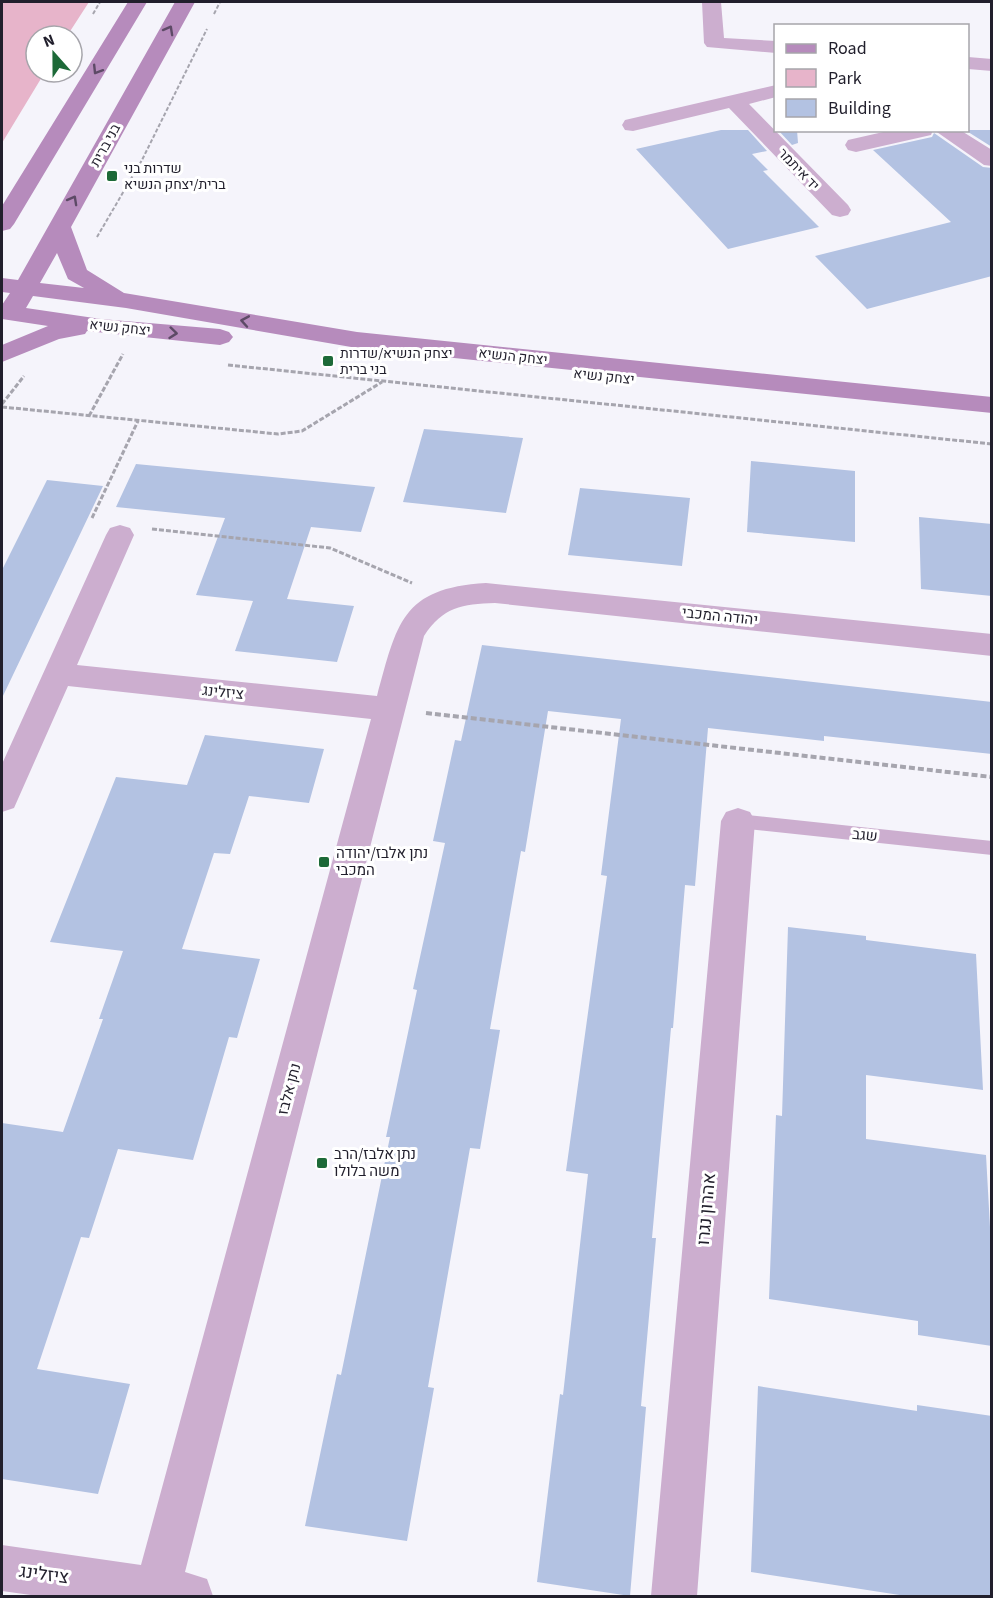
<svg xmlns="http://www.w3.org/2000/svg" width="993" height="1598" viewBox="0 0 993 1598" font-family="'Source Sans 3',Heebo,sans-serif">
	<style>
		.green { fill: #e7b4ca }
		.building { fill: #b3c2e2 }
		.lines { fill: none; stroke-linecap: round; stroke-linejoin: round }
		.path-far2 { stroke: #a6a5ae; stroke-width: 2; stroke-dasharray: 4 2; stroke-linecap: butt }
		.path-far1 { stroke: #a6a5ae; stroke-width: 3; stroke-dasharray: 5 2; stroke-linecap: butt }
		.path { stroke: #a6a5ae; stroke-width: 4; stroke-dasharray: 6 3; stroke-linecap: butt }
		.service { fill: #ccaecf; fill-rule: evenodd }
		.minor { fill: #ccaecf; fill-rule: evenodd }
		.secondary { fill: #b68bbc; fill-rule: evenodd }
		.oneway { stroke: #5d4a66 }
		.poi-dot { fill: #1d6a38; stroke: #fff; stroke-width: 2 }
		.labels { text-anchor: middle; stroke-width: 6; stroke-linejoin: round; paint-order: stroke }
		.far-street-label { font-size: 14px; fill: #211f2c; stroke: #fff }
		.far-poi-label { font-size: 14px; fill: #211f2c; stroke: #fff; text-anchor: start }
		.street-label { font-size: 15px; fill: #211f2c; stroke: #fff }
		.poi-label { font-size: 15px; fill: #211f2c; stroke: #fff; text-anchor: start }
		.near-street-label { font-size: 18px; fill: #211f2c; stroke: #fff }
	</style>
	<rect width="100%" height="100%" fill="#f5f4fb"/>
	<path class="green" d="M2,2h87l-22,34h-31v36h9l-43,71z"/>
	<path class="building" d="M721,130h27l19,21 -15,3 16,16 -5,1 56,56 -91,22 -92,-100z
		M778,130h19l1,13 -6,2z
		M965,130h27v17z
		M934,133l49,34 9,1v108l-125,33 -52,-53 136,-34 -78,-72 59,-13z
		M424,429l99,9 -17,75 -103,-11z
		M751,461l104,10v71l-108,-10z
		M136,464l239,23 -14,45 -50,-5 -24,72 67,7 -17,56 -102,-11 18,-50 -57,-6 29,-77 -109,-11z
		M47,480l56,6 -101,212v-128z
		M580,488l110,10 -8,68 -114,-11z
		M919,517l73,7v72l-71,-7z
		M482,645l510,57v52l-168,-18v5l-116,-13 -13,158 -10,-1 -12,143h-2l-19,210h4l-15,168 5,1 -16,189 -93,-14 23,-188 3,1 25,-221 -22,-3 41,-295 -6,-1 20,-156 -73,-8 -23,141 -4,-1 -31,178 10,1 -20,119 -10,-1 -42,239 6,1 -27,153 -102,-15 32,-152 4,1 49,-238h-4l31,-147 -4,-1 32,-146 -12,-2 22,-101 6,1z
		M205,735l119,14 -15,54 -60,-7 -19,58 -16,-1 -32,96 78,10 -23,79 -8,-1 -36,123 -75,-11 -29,89 -8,-1 -44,132 93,15 -32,110 -96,-15v-356l61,9 40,-113h-4l24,-68 -73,-9 66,-165 71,8z
		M788,927l78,9v4l110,14 7,136 -117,-15v64l120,16 6,108v83l-74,-11v-14l-149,-22 7,-184 6,1z
		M758,1386l159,25v-6l75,11v180h-86l-155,-24z"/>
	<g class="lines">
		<path class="path-far2" d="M93,14l7,-12
			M214,14l6,-12
			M97,237l45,-77 65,-131"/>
		<path class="path-far1" d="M228,365l764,79
			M2,404l22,-28
			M2,407l276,27 24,-3 80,-49
			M89,416l34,-62
			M92,518l46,-97
			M152,529l178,19 82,35"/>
		<path class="path" d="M426,713l566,64"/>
		<path class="service" d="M738,814l254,27v14l-254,-27 -6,-2 -2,-5 2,-5z"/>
		<path class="minor" d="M702,2h19l3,36 52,3v12l-69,-6 -3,-4z
			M968,57l24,2v12l-24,-2z
			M776,85v12l-27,7 99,101 3,5 -3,5 -8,2 -8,-2 -103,-107 -96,23 -8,-1 -3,-5 3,-5z
			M892,130h41l-2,5 -75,17 -8,-2 -3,-5 3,-5z
			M934,130h26l32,20v16l-8,-1z
			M120,525l10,3 4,7 -57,130 300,31c20,-72 24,-108 109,-113l506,51v22l-497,-53c-33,1 -52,4 -71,33l-239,936 22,7 6,17h-175l-36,-5v-46l139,20 230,-846 -303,-33 -54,122 -12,4v-48l104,-229 4,-7z
			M738,808l12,4 5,9 -58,775h-46l70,-775 5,-9z"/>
		<path class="secondary" d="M128,2h19l-133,222 -4,5 -8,2v-25z
			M175,2h20l-124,225 16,43 37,23 233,39 635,65v16l-635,-65 -231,-40 -93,-12 -7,12 75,11 119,10 9,3 4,5 -4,5 -9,3 -133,-14 -2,3 -26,5 -57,23v-17l46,-19 -46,-7v-14l8,-12 -8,-1v-14l16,2zM57,253l11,26 16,9 -44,-5z"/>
	</g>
	<defs><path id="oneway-chevron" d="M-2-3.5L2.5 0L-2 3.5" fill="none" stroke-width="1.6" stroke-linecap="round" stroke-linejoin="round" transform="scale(1.5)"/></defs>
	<g class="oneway">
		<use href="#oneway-chevron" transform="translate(169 30) rotate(-61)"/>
		<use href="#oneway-chevron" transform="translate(97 70) rotate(122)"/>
		<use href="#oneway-chevron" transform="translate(73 200) rotate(-61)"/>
		<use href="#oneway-chevron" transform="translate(245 321) rotate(-170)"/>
		<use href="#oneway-chevron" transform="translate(173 333) rotate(6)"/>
	</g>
	<g class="poi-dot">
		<rect x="106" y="170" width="12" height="12" rx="3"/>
		<rect x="322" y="355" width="12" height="12" rx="3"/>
		<rect x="318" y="856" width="12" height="12" rx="3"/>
		<rect x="316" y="1157" width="12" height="12" rx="3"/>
	</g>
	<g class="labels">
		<g class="far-street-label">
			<text transform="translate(105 145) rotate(-61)" y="5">בני ברית</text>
			<text transform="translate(799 169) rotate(46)" y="5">יד איתמר</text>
			<text transform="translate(120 327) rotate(6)" y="5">יצחק נשיא</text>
			<text transform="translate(513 356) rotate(6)" y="5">יצחק הנשיא</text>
			<text transform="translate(604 376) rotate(6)" y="5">יצחק נשיא</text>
		</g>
		<g class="far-poi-label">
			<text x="124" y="173">שדרות בני<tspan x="124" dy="16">ברית/יצחק הנשיא</tspan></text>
			<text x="340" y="358">יצחק הנשיא/שדרות<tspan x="340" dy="16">בני ברית</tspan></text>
		</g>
		<g class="street-label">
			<text transform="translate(720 616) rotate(6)" y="5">יהודה המכבי</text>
			<text transform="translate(223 692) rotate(6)" y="5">ציזלינג</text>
			<text transform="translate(865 835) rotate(6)" y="5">שגב</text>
			<text transform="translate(289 1089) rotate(-75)" y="5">נתן אלבז</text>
		</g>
		<g class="poi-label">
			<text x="336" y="858">נתן אלבז/יהודה<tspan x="336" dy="17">המכבי</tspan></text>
			<text x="334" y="1159">נתן אלבז/הרב<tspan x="334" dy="17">משה בלולו</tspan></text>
		</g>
		<g class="near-street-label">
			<text transform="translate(706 1209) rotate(-85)" y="6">אהרון נגרו</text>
			<text transform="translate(44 1574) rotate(8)" y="6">ציזלינג</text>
		</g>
	</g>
	<rect width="993" height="1598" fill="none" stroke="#211f2c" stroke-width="6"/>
	<rect x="774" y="24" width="195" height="108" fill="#ffffff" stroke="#a6a5ab" stroke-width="1.5"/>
	<rect x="786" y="44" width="30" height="9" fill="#b68bbc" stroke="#a6a5ab" stroke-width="1.5"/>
	<text x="828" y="54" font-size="18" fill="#211f2c">Road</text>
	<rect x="786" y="69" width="30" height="18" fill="#e7b4ca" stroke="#a6a5ab" stroke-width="1.5"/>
	<text x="828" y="84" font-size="18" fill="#211f2c">Park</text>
	<rect x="786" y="99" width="30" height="18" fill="#b3c2e2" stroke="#a6a5ab" stroke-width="1.5"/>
	<text x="828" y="114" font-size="18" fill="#211f2c">Building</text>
	<g transform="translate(54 54) rotate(339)"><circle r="28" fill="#ffffff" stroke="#a6a5ab" stroke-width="1.5"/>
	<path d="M0-4.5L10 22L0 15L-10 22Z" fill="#1d6a38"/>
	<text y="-9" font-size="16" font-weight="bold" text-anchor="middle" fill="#211f2c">N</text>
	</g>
</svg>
